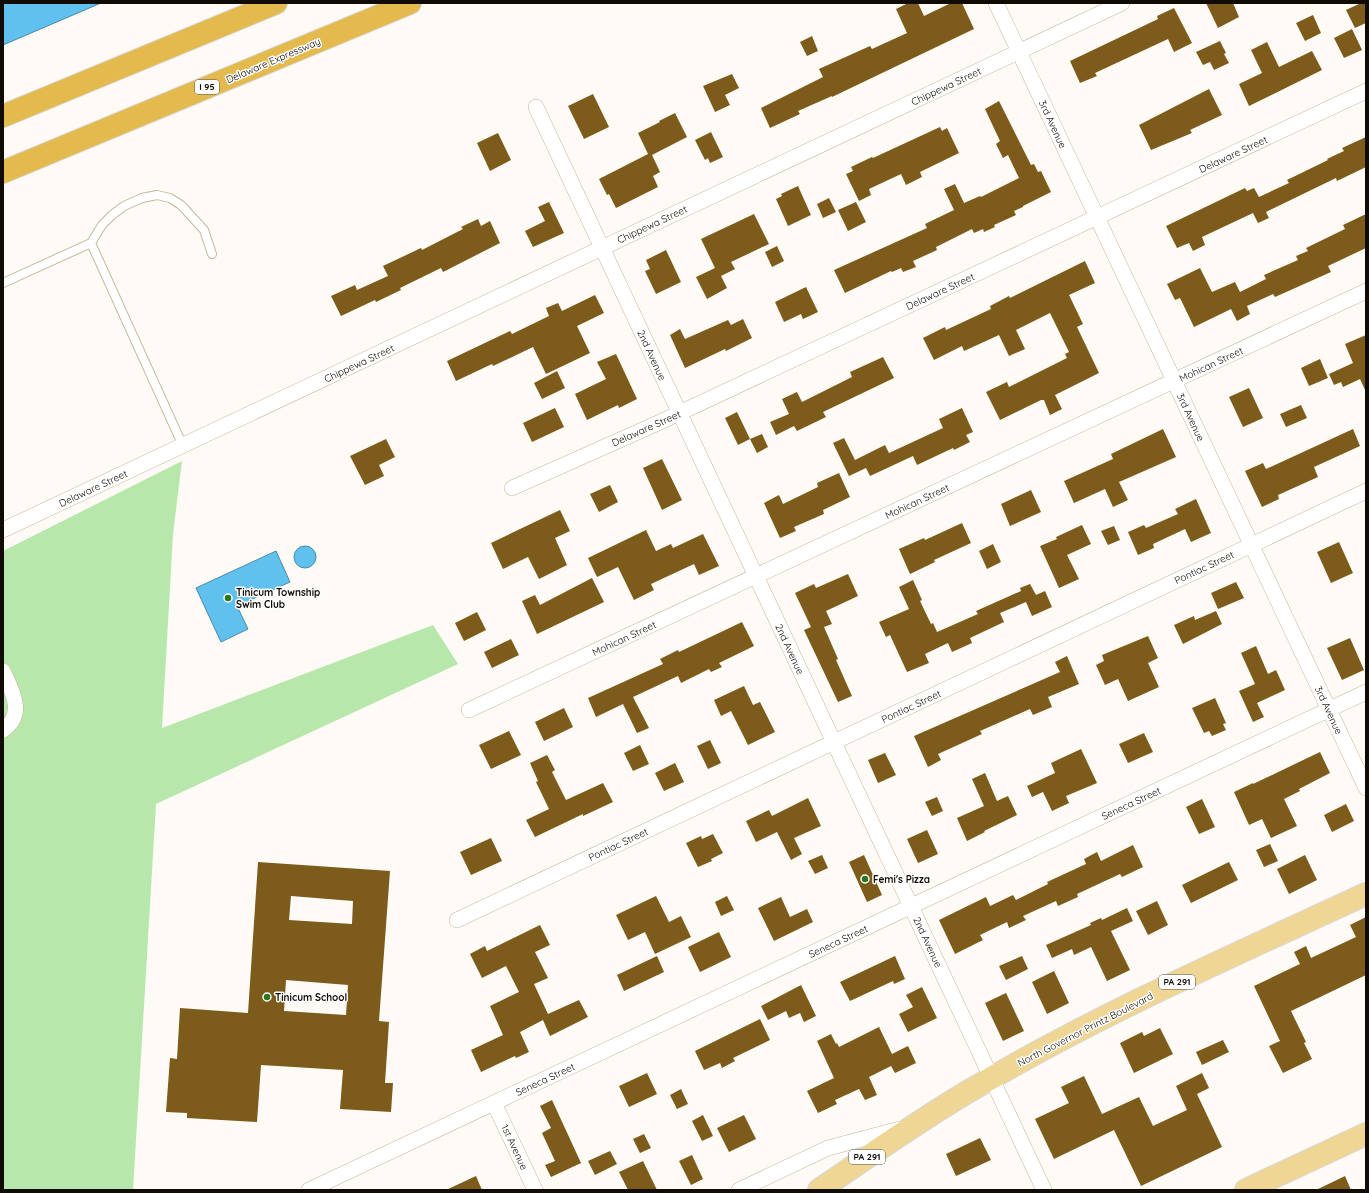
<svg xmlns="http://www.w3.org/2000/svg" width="1369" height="1193" viewBox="0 0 1369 1193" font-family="Quicksand,sans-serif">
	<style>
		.green { fill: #b7e7aa }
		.water { fill: #60c1ef; stroke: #488aa8 }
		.building { fill: #7c5b1b; fill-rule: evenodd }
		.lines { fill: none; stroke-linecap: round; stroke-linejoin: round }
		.lane-casing { stroke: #c6b69d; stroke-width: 10 }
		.street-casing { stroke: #c6b69d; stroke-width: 16 }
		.primary-casing { stroke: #d9d8d7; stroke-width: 24 }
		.highway-casing { stroke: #d9d8d7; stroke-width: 24 }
		.lane { stroke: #fff; stroke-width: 8 }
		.street { stroke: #fff; stroke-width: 15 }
		.primary { stroke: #efd695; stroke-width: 22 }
		.highway { stroke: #e4ba4e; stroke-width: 22 }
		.poi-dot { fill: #297820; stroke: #fff; stroke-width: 1.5 }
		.labels { text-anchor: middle; stroke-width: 3; stroke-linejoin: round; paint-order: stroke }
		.shield { fill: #fff; stroke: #58544f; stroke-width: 1 }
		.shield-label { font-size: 9px; font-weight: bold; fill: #100b04 }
		.street-label { font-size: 10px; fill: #100b04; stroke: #fff }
		.poi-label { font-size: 10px; font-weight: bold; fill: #100b04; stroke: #fff; text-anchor: start }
	</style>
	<rect width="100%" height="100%" fill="#fefaf5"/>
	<path class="green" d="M182,461l-9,73 -11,194 271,-103 25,39 -302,140 -23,386h-130v-639z"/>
	<path class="water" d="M3,3h98l-98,42z
		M294 557a11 11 0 1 1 22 0a11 11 0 1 1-22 0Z
		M276,551l14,31 -53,24 11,23 -27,13 -25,-54z"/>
	<path class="building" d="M908,3h10l6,13 27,-13h11l12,26 -142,68v-1l-34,15 2,3 -30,14 -9,-20 62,-31 -4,-8 51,-23 2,3 35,-16 -11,-24z
		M1206,3h27l6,14 -21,11z
		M1361,3h5v20l-11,5 -9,-18z
		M1174,8l18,35 -18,9 -6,-13 -73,34 2,3 -17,7 -10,-22 88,-42 -1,-3z
		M1313,15l8,18 -16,8 -9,-18z
		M1352,29l10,21 -18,8 -10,-20z
		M812,36l6,15 -11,5 -7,-14z
		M1220,41l6,12 -2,1 5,9 -15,7 -4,-8 -7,3 -7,-13z
		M1267,42l12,25 33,-16 10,19 -73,36 -10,-22 23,-11 -11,-23z
		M732,74l7,14 -14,7 5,10 -15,7 -12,-26z
		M1209,89l13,26 -32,15 2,3 -41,17 -12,-25z
		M593,94l16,33 -25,12 -16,-33z
		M999,101l32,64 3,-1 4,8 3,-1 10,21 -28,14v1l-9,4 2,4 -22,10 1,2 -11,5 -1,-3 -9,4 -2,-4 -36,18 1,3 -24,11 3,6 -13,5 -2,-4 -9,4 -1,-1 -46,22 -11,-23 93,-42 -2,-4 29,-14 -10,-21 11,-5 9,19 16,-7 1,1 38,-19 -11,-23 -5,3 -7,-14 4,-3 -15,-32z
		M675,113l12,24 -35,18 8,17 -7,4 5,11 -42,21 -7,-14 -2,1 -8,-16 49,-25 -10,-21 22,-11 -1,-1z
		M940,127l2,4 5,-3 12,25 -39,19 2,5 -16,8 -5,-11 -32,15 2,6 -12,6 -13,-27 7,-3 -2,-4 21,-10 1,1z
		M711,132l12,25 -13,6 -2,-5 -3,2 -10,-20z
		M498,133l13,27 -21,11 -13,-28z
		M1366,137v30l-29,14 -1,-3 -70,34 3,6 -11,5 -5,-10 -51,24 3,8 -12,6 -4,-8 -12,5 -11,-22 79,-38 2,3 7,-3 5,9 30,-14 -2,-3 41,-20 -1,-1 17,-8 -2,-3z
		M798,186l13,29 -23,11 -12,-27 6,-3 -1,-2z
		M829,198l7,14 -13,6 -6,-14z
		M549,202l15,31 -31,14 -8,-16 20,-10 -7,-14z
		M856,202l10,20 -18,9 -10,-21z
		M754,214l15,30 -38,18 4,7 -14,7 6,12 -20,11 -11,-22 19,-9 -14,-29z
		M1366,214v34l-38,18 3,6 -56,25 -2,-3 -26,12 3,8 -13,7 -6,-12 -37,18 -14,-29 -5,2 -8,-16 33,-16 12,24 23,-10 5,10 26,-13 -2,-4 34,-15 -2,-4 12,-5 -2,-3 39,-19 -2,-4z
		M478,219l3,7 9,-5 10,22 -57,29 -2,-4 -41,20 1,2 -25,12 -1,-2 -34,16 -10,-20 24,-11 2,5 31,-14 -5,-10 38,-18 1,2 41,-21 -2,-2z
		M777,246l7,15 -12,6 -7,-15z
		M666,250l15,32 -25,12 -11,-23 5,-2 -4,-9z
		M1085,261l10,22 -26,12 14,29 -6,3 22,46 -44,22 7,14 -12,6 -6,-15h-3l-41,20 -14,-28 21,-10 2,5 58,-29 -2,-4 4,-2 -19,-39 -34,17 9,19 -16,7 -10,-21 -35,16 -2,-5 -28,14 -11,-22 22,-11 1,3 45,-21 -1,-3 19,-10 1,2z
		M806,287l12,25 -15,7 -2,-5 -17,8 -9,-20z
		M595,295l9,18 -27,13 13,27 -44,21 -13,-27 -40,19 -1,-2 -36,17 -9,-20 63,-30 2,3 37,-18 -3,-8 12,-5 4,8z
		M743,319l9,19 -26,13 -1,-2 -40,19 -15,-33 10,-6 5,10 43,-19 3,5z
		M1366,335v57l-6,-13 -17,8 -2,-5 -7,3 -5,-11 24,-11 -8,-19z
		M616,354l21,45 -18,9 -1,-3 -31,15 -12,-26 31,-15 -9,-17z
		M883,357l11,21 -71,34 3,5 -29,14 -3,-5 -18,9 -6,-13 19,-8 -7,-15 15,-7 5,10 50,-25 -2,-5z
		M1320,359l8,19 -19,8 -8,-18z
		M557,371l8,17 -23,11 -8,-16z
		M1249,388l14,30 -20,9 -14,-30z
		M1301,405l6,13 -21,9 -6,-13z
		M555,408l9,19 -32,15 -9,-19z
		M962,408l11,24 -7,3 4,7 -16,8 -1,-2 -36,17 -4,-9 -43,20 -4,-8 -17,8 -16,-33 11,-5 11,22 30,-15 4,8 54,-25 -4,-9z
		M737,412l13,27 -12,6 -13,-27z
		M1163,429l13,28 -57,25 9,18 -15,7 -8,-18 -31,14 -10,-22 49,-22 -2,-5z
		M1353,429l7,17 -46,21 4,10 -40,18 1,4 -17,8 -17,-36 18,-8 3,6z
		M762,434l6,13 -11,6 -7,-14z
		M386,439l9,18 -16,8 5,11 -19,9 -15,-29z
		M662,459l20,41 -20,10 -19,-42z
		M839,473l11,24 -27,13 1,4 -30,13 2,4 -16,7 -16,-35 15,-8 4,9 35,-17 -1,-4z
		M610,485l8,17 -19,10 -9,-18z
		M1031,490l10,22 -31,14 -9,-22z
		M1196,499l15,34 -20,9 -6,-13 -32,15 1,4 -16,7 -10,-23 16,-7 2,3 32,-14 -3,-5z
		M560,510l10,21 -15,7 12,27 -28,14 -11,-22 -25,12 -12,-26z
		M962,523l9,20 -37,17 1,2 -25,12 -11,-25 25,-11 1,2z
		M1082,525l9,19 -24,11 12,24 -20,9 -19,-42 17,-7 -1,-2z
		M1114,526l6,14 -12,5 -7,-14z
		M646,530l10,21 15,-7 2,4 30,-14 16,32 -20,9 -5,-11 -43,20 3,6 -20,10 -16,-33 -21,10 -9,-19z
		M1339,542l14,31 -22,10 -14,-31z
		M993,544l8,18 -14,7 -8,-18z
		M848,574l10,22 -32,15 6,13 -8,3 14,32 -2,1 16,36 -14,6 -34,-72 7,-3 -16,-34 19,-9 2,4z
		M592,578l12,24 -67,32 -15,-33 13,-6 5,10z
		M913,580l9,20 -2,1 11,23 2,-1 4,9 41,-18 -2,-3 45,-20 -1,-3 10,-4 6,11 9,-4 7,16 -20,9 -6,-14 -26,11 4,9 -34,16 2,5 -20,9 -4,-9 -23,11 4,9 -22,9 -17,-37 -4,2 -7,-15 30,-13 -10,-22z
		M1236,582l8,16 -26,11 -7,-16z
		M1216,611l6,13 -39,20 -9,-19 20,-9 1,4z
		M477,612l9,18 -22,11 -9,-18z
		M742,622l12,24 -35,17 3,4 -11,5 -2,-3 -28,14 -3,-7 -45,21 16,31 -12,5 -14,-29 -27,13 -8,-19 75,-34 -3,-5 18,-9 1,2z
		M1148,636l10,22 -10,5 11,24 -31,14 -10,-22 -13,6 -9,-20 8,-4 -2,-6z
		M1350,638l14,32 -22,10 -15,-32z
		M511,639l8,16 -27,13 -8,-16z
		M1256,646l12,28 8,-4 9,20 -28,13 7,14 -11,5 -14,-31 16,-7 -14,-31z
		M1067,656l12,28 -31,13 4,10 -19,8 -3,-6 -50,22 2,3 -44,20 3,6 -13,7 -14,-31 146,-64 -5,-10z
		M744,686l9,19 7,-3 15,30 -27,13 -17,-34 -10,5 -7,-16z
		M1215,698l11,25 -3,1 3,6 -14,6 -3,-5 -5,2 -12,-25z
		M564,708l9,19 -29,14 -9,-19z
		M509,731l12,24 -30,14 -12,-24z
		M1144,733l9,19 -25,11 -9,-19z
		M710,740l11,23 -13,6 -11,-23z
		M640,745l9,19 -16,7 -9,-18z
		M1081,749l16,34 -31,13 3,7 -17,8 -9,-19 -11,5 -5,-11 28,-13 -4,-10z
		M1320,752l10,21 -31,16 1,2 -16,8 13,27 -26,12 -9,-19 -13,6 -15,-33 19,-9v1z
		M885,753l11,22 -18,8 -10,-23z
		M547,755l8,15 -3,2 14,28 37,-17 10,19 -30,14v-2l-48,23 -9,-17 23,-11 -13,-27 2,-1 -8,-18z
		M675,763l9,19 -20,9 -9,-18z
		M985,773l12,28 11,-5 9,19 -33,16 1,1 -18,9 -10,-23 27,-12 -12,-27z
		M937,797l6,14 -11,5 -7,-14z
		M808,798l13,28 -27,12 8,16 -11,6 -14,-28 -21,10 -10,-21 23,-11 3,6z
		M1202,799l13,28 -16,7 -13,-27z
		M1346,804l8,17 -22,11 -8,-17z
		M927,830l11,24 -20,9 -11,-24z
		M713,834l10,19 -12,6 1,2 -14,6 -12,-24 15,-7 1,3z
		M491,838l11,23 -31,14 -11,-23z
		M1270,844l8,17 -14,6 -8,-17z
		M1133,845l10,22 -21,10 -2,-3 -43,20 1,3 -20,9 -2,-5 -33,15 3,4 -17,8 -2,-6 -27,13 3,5 -28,14 -16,-34 47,-23 4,9 23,-11 3,5 32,-16 -1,-2 39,-18 -2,-5 13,-7 4,9z
		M822,855l6,13 -13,6 -7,-13z
		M864,855l18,40 -15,7 -18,-40z
		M1305,855l12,25 -28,14 -12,-25z
		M258,862l132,9 -11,150 10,1 -4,61h8l-2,29 -51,-3 3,-39 -82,-5 -4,57 -70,-4v-5l-21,-1 4,-54 7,1 3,-51 68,5zM291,896l62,5 -1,23 -63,-4zM286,980l62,5 -2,30 -62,-4z
		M1229,862l9,18 -47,23 -9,-18z
		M656,896l13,26 12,-6 10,21 -36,17 -10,-22 -17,8 -12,-25z
		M727,896l7,14 -13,6 -6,-14z
		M781,897l9,20 17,-8 6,13 -39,19 -16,-33z
		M1157,901l11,24 -20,10 -12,-24z
		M1127,908l6,13 -22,10 19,39 -23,11 -16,-34 -17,8 -2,-6 -20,9 -6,-13 45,-20 -1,-2 11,-5 1,2z
		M1366,917v58l-75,36 15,31 -2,1 8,16 -29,14 -14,-27 11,-5 -26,-55 46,-22 -6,-12 12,-6 5,12 45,-21 -6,-12z
		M540,925l10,20 -15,7 13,26 -14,6 14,30 31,-14 9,17 -38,19 -7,-16 -23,12 9,20 -13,6 -1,-2 -34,16 -10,-22 32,-15 -13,-29 29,-14 -13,-26 -24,12 -12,-24 15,-8 2,5z
		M719,932l12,25 -31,15 -12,-25z
		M657,956l7,16 -40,19 -7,-16z
		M895,956l10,23 -11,5 -1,-3 -43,20 -10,-19z
		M1022,956l6,13 -22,11 -7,-14z
		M1054,971l15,32 -22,11 -15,-32z
		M801,985l15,31 -12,6 -4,-9 -11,5 -3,-7 -18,9 -7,-14z
		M922,987l15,31 -29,14 -9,-18 14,-7 -7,-12z
		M1006,993l18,38 -21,10 -18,-38z
		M760,1019l10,21 -37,18 2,3 -13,7 -2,-5 -16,7 -9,-19z
		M879,1027l13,27 16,-8 8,17 -21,10 -4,-7 -22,11 8,18 -12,5 -6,-11 -24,11 2,4 -19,9 -11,-22 27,-13 -17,-37 14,-7 5,10 1,-1 2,4z
		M1160,1028l13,26 -39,19 -14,-30 22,-11 2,4z
		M1223,1040l6,12 -27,13 -6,-13z
		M647,1073l10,21 -28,13 -10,-21z
		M1202,1073l7,15 -12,6 25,53 -81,39 -27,-56 -60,29 -19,-40 34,-16 -8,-16 23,-11 18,38 37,-17 14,29 34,-16 -11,-24z
		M681,1089l7,15 -11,5 -7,-14z
		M552,1100l29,63 -30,14 -6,-12 10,-4 -13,-28 9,-5 -11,-22z
		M703,1115l10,21 -11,5 -10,-20z
		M744,1115l12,24 -27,13 -12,-24z
		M644,1134l7,14 -11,5 -7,-14z
		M980,1138l11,22 -35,16 -10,-22z
		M610,1151l7,13 -22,11 -7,-14z
		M692,1155l11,24 -12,6 -12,-24z
		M643,1161l14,29h-29l-9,-18z
		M476,1176l6,14h-36z
		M1345,1176l6,14h-35z"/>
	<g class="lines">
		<defs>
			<path id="lane" d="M91,243l92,203
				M3,283l88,-40 11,-18 10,-10 12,-9 18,-8 15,-3 13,3 11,7 23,25 8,24"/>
			<path id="street" d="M996,3l370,785
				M536,107l508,1083
				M512,488l146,-65 708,-332
				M3,530l1119,-527
				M3,671c9,20 23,43 0,59
				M469,710l897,-419
				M457,920l909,-429
				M494,1103l41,87
				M309,1190l1057,-498
				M739,1190l89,-42 72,-19"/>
			<path id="primary" d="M819,1190c52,-35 103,-72 157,-103 125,-74 259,-132 390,-193
				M1246,1190l120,-56"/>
			<path id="highway" d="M3,116l273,-113
				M3,172l407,-169"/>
		</defs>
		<use href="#lane" class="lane-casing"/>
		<use href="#street" class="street-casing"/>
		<use href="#primary" class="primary-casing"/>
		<use href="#highway" class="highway-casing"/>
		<use href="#lane" class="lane"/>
		<use href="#street" class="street"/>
		<use href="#primary" class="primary"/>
		<use href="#highway" class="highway"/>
	</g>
	<g class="poi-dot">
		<circle cx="228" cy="598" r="4"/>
		<circle cx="865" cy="879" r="4"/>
		<circle cx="267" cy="997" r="4"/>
	</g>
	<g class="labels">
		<g class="shield">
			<rect x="195" y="80" width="24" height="14" rx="3"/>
			<rect x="1159" y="975" width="36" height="14" rx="3"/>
			<rect x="849" y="1150" width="36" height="14" rx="3"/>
		</g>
		<g class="shield-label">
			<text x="207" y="90">I 95</text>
			<text x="1177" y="985">PA 291</text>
			<text x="867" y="1160">PA 291</text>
		</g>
		<g class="street-label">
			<text transform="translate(273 60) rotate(-23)" y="4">Delaware Expressway</text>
			<text transform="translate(946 86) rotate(-25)" y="4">Chippewa Street</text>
			<text transform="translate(1053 124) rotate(65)" y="4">3rd Avenue</text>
			<text transform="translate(1233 154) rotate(-25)" y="4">Delaware Street</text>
			<text transform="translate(652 224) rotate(-25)" y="4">Chippewa Street</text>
			<text transform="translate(940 291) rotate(-25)" y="4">Delaware Street</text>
			<text transform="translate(652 355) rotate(65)" y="4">2nd Avenue</text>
			<text transform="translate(359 363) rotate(-25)" y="4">Chippewa Street</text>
			<text transform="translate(1211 364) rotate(-25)" y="4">Mohican Street</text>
			<text transform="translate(1191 417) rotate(65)" y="4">3rd Avenue</text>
			<text transform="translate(646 428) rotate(-24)" y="4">Delaware Street</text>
			<text transform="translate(93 488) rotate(-25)" y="4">Delaware Street</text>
			<text transform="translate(917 501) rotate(-25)" y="4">Mohican Street</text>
			<text transform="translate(1204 567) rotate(-25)" y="4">Pontiac Street</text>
			<text transform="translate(624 638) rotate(-25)" y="4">Mohican Street</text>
			<text transform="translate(790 649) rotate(65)" y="4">2nd Avenue</text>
			<text transform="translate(911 706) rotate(-25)" y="4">Pontiac Street</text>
			<text transform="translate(1329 710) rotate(65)" y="4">3rd Avenue</text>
			<text transform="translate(1131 803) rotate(-25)" y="4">Seneca Street</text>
			<text transform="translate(618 844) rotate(-25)" y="4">Pontiac Street</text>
			<text transform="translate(838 941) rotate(-25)" y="4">Seneca Street</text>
			<text transform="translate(928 942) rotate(65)" y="4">2nd Avenue</text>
			<text transform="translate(1085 1029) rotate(-27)" y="4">North Governor Printz Boulevard</text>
			<text transform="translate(545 1079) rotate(-25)" y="4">Seneca Street</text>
			<text transform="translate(515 1147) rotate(65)" y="4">1st Avenue</text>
		</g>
		<g class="poi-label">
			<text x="236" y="596">Tinicum Township<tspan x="236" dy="12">Swim Club</tspan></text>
			<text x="873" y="883">Femi's Pizza</text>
			<text x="275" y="1001">Tinicum School</text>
		</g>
	</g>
	<rect width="1369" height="1193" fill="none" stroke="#100b04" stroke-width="8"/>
</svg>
